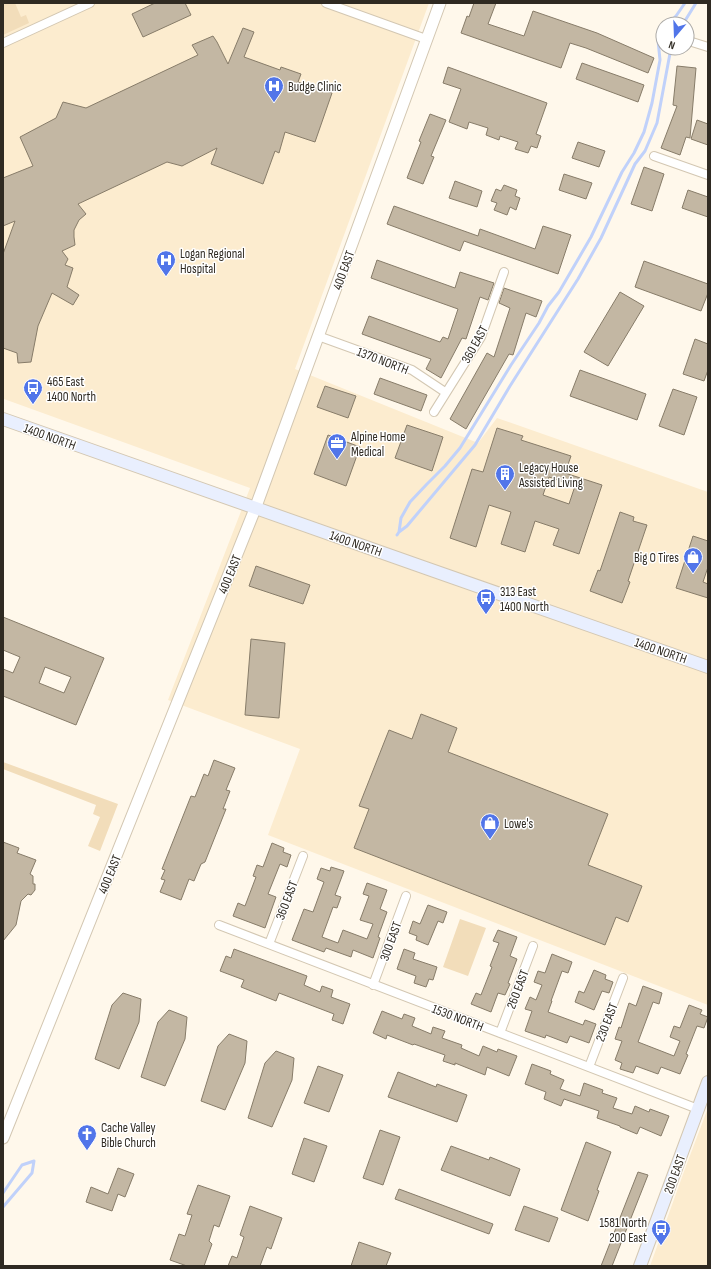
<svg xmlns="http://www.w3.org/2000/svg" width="711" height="1269" viewBox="0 0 711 1269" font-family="'Sofia Sans Condensed',sans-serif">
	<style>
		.built { fill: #fceccf }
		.green { fill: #f2ddba }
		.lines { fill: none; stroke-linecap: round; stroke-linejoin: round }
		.stream { stroke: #c0d1fa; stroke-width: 3 }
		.building { fill: #c3b7a3; stroke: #877c69; fill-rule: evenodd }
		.minor-casing { stroke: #d3c7b2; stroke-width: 10 }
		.tertiary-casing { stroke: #d3c7b2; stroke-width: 13 }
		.secondary-casing { stroke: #d3c7b2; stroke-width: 14 }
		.minor { stroke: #fff; stroke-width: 8 }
		.tertiary { stroke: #fff; stroke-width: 11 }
		.secondary { stroke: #e9effe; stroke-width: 12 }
		.labels { text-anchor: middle; stroke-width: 3; stroke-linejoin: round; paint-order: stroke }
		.poi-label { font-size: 13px; fill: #2f2a22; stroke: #fff; text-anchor: start }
		.street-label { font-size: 13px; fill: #2f2a22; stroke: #fff }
	</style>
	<rect width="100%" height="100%" fill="#fff8eb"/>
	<path class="built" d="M3,3h426l-134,366 183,74 19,-25 211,74v513l-440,-170 32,-86 -132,-49 82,-212 -246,-89 -1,4z
		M708,1108v158h-58l36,-100z"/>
	<path class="green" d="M3,3h12l6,14 5,-2 3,8 -26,12z
		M3,762l115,42 -18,47 -12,-5 12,-29 -7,-3 3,-9 -93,-36z
		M460,919l26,9 -18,48 -25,-9z"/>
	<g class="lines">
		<path class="stream" d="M668,24l8,-8 9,-13
			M683,24l13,-21
			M399,532l2,-14 9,-16 17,-18 18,-18 15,-18 51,-83 28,-42 9,-17 11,-14 32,-55 31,-65 12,-19 10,-21 8,-29 8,-43 -2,-20 5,-11
			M397,535l2,-3 8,-6 68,-81 35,-59 68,-107 23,-41 34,-74 10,-13 12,-28 14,-75
			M3,1193l19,-28 12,-4
			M3,1207l29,-34 2,-12"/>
	</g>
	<path class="building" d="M155,3h30l6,12 -48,22 -11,-23z
		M474,3h22l-8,21 36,12 9,-25 64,22 57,25 -6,15 -62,-25 -16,-5 -9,25 -100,-35 6,-17 2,1z
		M243,28l11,4 -10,25 36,13 1,-3 20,7 -3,8 34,11 -17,49 -30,-10 -6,21 -4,-2 -12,33 -52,-20 6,-16 -35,18 -15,-4 -89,42 8,10 -7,6 -5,10v7l1,8 -13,6 6,8 -3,6 8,3 -6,19 12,8 -6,10 -21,-12 -14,33 -7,36 -13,1 -1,-10 -14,-5v-94l12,-33 -12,5v-48l30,-12 -13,-29 36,-19 7,-16 23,6 112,-53 -6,-10 21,-9 4,6 11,22z
		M582,63l62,22 -6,17 -62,-23z
		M677,66l19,2 -6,70 -4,-1 -6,18 -19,-7 16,-42 -4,-1z
		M448,67l99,36 -11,31 5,2 -4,12 -6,-2 -3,7 -13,-4 3,-7 -18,-6 -1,4 -13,-5 2,-7 -19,-6 -2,7 -18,-7 12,-33 -18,-6z
		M430,114l16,6 -15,36 3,1 -11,27 -16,-6 14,-36 -2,-1z
		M697,120l11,4v21l-17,-6z
		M578,142l27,9 -6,16 -27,-9z
		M644,167l20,7 -12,37 -21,-7z
		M564,174l28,9 -6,16 -27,-9z
		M455,181l27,10 -5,16 -28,-9z
		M504,185l13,5 -2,6 5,2 -4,12 -6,-3 -3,8 -13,-5 3,-7 -6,-2 5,-12 5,2z
		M688,190l20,7v20l-26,-9z
		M394,206l84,30 2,-7 55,20 8,-23 28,9 -13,39 -94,-33 -4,10 -73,-27z
		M377,260l78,28 5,-16 34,11 -6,17 -8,-3 -14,42 -4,-1 -21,40 -15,-9 5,-10 -69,-25 7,-18 71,26 3,-5 5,2 10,-30 -87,-31z
		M644,261l64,23v9l-7,18 -66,-24z
		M504,288l38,13 -6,16 -10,-4 -13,42 -4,-1 -43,75 -16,-10 37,-66 7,4 16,-49 -11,-5z
		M620,292l24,14 -36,60 -24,-14z
		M695,339l13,5v26l-4,11 -21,-7z
		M580,370l66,24 -9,26 -67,-24z
		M380,378l47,17 -6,16 -47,-17z
		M325,386l31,10 -8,22 -31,-11z
		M673,389l24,8 -13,38 -25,-9z
		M407,425l36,12 -11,34 -37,-13z
		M497,428l26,8 -2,4 50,16 -6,17 37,12 -23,69 -26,-9 6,-16 -24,-8 -10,31 -24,-8 10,-32 -22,-7 -13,42 -26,-9 22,-69 11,3zM549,477l26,9 -6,18 -26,-9z
		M328,435l32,12 -14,39 -32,-12z
		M620,512l14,5 -1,4 14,4 -19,56 2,1 -8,21 -32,-12 8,-21 2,1z
		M693,536l15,5v26l-5,15 5,2v14l-32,-10z
		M256,566l54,19 -7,19 -54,-18z
		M3,617l101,41 -28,67 -73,-29v-27l10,4 7,-16 -17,-7zM45,667l26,10 -7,16 -25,-10z
		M251,639l34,4 -6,75 -34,-3z
		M421,714l36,14 -9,24 160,62 -20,51 54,21 -14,36 -12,-5 -11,28 -251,-97 15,-39 -10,-3 30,-76 23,9z
		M214,760l21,8 -9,22 4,1 -7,18h3l-21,53 -4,2 -7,17 -5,-2 -8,21 -21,-8 5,-12 -4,-1 4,-9 -3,-1 29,-73 4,1 9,-23 4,2z
		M3,842l16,6 -2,5 19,7 -6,14 3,2v8h2v6l-4,5 -3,-1 -7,7 -5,24 -13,16z
		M272,843l12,5 -1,4 8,3 -4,12 -7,-3 -12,30 8,3 -11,31 -32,-12 5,-13 7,3 11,-29 -3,-1 4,-11 6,2z
		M331,867l13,4 -9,24 6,2 -4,11 -4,-1 -11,30 16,6 5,-13 24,9 6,-15 -13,-4 9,-24 -6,-2 4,-11 20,7 -7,19 7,3 -9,25 2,1 -7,20 -20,-8 -2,7 -25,-9 -2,4 -32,-12 12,-31 9,3 11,-30 -7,-3 4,-11 9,3z
		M428,905l19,7 -4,11 -5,-2 -10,24 -12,-5 1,-4 -8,-3 4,-12 7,3z
		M498,930l19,7 -7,19 7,3 -9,24 2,1 -5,11 -7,-2 -7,19 -20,-8 5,-11 5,2 11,-28 -2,-1 9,-23 -6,-2z
		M234,949l73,27 -3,9 16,7 2,-6 11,4 -2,7 19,7 -7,20 -11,-4 2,-6 -55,-21 -3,8 -35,-14 3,-7 -24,-9 6,-15 5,2z
		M404,949l11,4 -2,6 24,8 -4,13 -4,-1 -3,8 -12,-4 2,-7 -19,-7z
		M552,954l20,8 -4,11 -6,-2 -11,30h1l-4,11 35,13 2,-5 11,4 -7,19 -19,-7 -3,7 -21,-8 -1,3 -20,-7 7,-20 -7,-2 5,-12 6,3 6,-15 -8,-3 4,-11 7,2z
		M594,970l12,5 -1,4 8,3 -4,11 -7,-2 -8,19 -19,-8 4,-11 5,2z
		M643,986l19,7 -3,11 -6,-2 -15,40 36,14 6,-15 -10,-4 4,-11 6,2 9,-23 13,5 -2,4 8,3 -4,11 -7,-2 -11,28 2,1 -8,19 -19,-7 -3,7 -22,-8 -3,7 -13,-4 2,-6 -7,-3 7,-19 -7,-2 4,-12 2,1 8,-25 7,3z
		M123,993l18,6 -2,23 -20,47 -24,-10 17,-54z
		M169,1010l18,7 -2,22 -20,47 -24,-9 17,-55z
		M382,1011l20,8 2,-5 11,4 -3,8 19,8 2,-7 12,4 -3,7 20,7 -1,3 18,8 4,-10 14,6 1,-3 19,7 -8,20 -22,-9 -2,8 -30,-12v2l-12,-4 2,-6 -31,-11 -1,1 -26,-10 -1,4 -13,-6z
		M229,1034l18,7 -2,22 -20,47 -24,-9 17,-55z
		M276,1051l18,7 -2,22 -20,47 -24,-9 17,-55z
		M532,1064l19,7 -1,3 14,6 -4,9 20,7 4,-13 19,7 -1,3 15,5 -4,10 19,6 3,-8 14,6 1,-3 19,7 -8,20 -21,-9 -3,7 -17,-7v-1l-23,-8 2,-7 -35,-12 -3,7 -17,-7 2,-7 -21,-8z
		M318,1066l25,9 -14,37 -25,-9z
		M398,1072l38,15 1,-3 30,11 -10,27 -69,-25z
		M380,1130l20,7 -17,48 -20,-7z
		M304,1138l23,8 -13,36 -22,-8z
		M586,1142l25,10 -14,38 2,1 -11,30 -27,-11z
		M451,1146l38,14 1,-3 30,12 -10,27 -69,-26z
		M118,1168l16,6 -9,23 -7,-3 -6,17 -26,-9 5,-15 17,7z
		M638,1172l10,3 -36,91h-11z
		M198,1185l32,11 -11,31 -5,-2 -5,16 3,3 -8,22h-17l-17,-6 9,-26 6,2 7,-21 -5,-1z
		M399,1189l94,35 -4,10 -94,-35z
		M250,1206l32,12 -11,31 -4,-2 -7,19h-32l4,-10 5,2 7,-21 -4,-2z
		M524,1206l34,12 -9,24 -34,-12z
		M359,1242l32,11 -5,13h-35z"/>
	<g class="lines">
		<defs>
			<path id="minor" d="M326,3l100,36
				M692,42l16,5
				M3,43l87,-40
				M654,156l54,19
				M318,336l94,34 33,22
				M434,412l47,-75 23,-65
				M219,925l479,184
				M269,944l34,-88
				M373,985l33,-89
				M500,1033l33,-87
				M589,1067l34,-89"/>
			<path id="tertiary" d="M3,1138l252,-629 185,-506"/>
			<path id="secondary" d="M3,419c235,84 470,165 705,248
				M640,1266l68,-184"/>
		</defs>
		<use href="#minor" class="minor-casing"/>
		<use href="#tertiary" class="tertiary-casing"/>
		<use href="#secondary" class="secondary-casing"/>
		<use href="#minor" class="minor"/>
		<use href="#tertiary" class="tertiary"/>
		<use href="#secondary" class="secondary"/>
	</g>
	<defs>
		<symbol id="hospital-pin" viewBox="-11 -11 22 30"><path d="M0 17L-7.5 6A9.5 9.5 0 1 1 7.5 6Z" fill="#5175e9" stroke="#fff"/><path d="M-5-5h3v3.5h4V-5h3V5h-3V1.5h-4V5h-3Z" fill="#fff"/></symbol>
		<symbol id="bus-pin" viewBox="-11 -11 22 30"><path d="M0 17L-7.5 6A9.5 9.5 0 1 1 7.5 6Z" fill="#5175e9" stroke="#fff"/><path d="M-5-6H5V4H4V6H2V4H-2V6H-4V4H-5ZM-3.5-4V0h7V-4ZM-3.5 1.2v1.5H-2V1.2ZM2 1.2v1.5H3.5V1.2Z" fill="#fff"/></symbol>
		<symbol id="office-pin" viewBox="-11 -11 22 30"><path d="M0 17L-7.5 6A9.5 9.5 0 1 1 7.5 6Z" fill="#5175e9" stroke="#fff"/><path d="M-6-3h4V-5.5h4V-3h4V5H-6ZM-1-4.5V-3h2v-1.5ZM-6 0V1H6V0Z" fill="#fff"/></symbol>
		<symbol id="building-pin" viewBox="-11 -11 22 30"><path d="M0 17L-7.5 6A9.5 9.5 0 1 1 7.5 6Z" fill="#5175e9" stroke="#fff"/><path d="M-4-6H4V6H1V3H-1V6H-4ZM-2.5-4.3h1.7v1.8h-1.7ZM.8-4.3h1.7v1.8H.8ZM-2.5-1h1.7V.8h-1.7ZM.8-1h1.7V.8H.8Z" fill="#fff"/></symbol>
		<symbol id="shop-pin" viewBox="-11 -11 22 30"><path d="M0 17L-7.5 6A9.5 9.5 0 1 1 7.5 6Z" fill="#5175e9" stroke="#fff"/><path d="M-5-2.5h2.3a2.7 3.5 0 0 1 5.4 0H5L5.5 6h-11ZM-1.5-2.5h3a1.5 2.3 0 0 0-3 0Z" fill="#fff"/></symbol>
		<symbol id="church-pin" viewBox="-11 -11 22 30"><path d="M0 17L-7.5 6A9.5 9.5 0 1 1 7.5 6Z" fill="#5175e9" stroke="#fff"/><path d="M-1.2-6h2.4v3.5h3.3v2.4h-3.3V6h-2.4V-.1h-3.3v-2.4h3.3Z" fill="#fff"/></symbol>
	</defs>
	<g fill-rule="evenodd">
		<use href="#hospital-pin" x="263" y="75" width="22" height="30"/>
		<use href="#hospital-pin" x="155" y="249" width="22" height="30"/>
		<use href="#bus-pin" x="22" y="377" width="22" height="30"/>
		<use href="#office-pin" x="326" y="432" width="22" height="30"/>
		<use href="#building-pin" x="494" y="463" width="22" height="30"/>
		<use href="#shop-pin" x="682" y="546" width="22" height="30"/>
		<use href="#bus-pin" x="475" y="587" width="22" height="30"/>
		<use href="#shop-pin" x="479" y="812" width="22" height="30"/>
		<use href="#church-pin" x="76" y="1123" width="22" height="30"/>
		<use href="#bus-pin" x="650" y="1218" width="22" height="30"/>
	</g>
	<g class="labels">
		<g class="poi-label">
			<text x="288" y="91">Budge Clinic</text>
			<text x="180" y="258">Logan Regional<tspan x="180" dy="15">Hospital</tspan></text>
			<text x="47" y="386">465 East<tspan x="47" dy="15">1400 North</tspan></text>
			<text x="351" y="441">Alpine Home<tspan x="351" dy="15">Medical</tspan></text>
			<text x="519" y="472">Legacy House<tspan x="519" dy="15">Assisted Living</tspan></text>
			<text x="679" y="562" text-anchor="end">Big O Tires</text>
			<text x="500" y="596">313 East<tspan x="500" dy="15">1400 North</tspan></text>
			<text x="504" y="828">Lowe's</text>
			<text x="101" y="1132">Cache Valley<tspan x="101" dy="15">Bible Church</tspan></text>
			<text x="647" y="1227" text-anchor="end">1581 North<tspan x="647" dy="15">200 East</tspan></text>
		</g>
		<g class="street-label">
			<text transform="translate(343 270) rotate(-70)" y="5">400 EAST</text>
			<text transform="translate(474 344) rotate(-61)" y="5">360 EAST</text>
			<text transform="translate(383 360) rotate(21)" y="5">1370 NORTH</text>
			<text transform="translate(50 436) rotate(20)" y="5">1400 NORTH</text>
			<text transform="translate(356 543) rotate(19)" y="5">1400 NORTH</text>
			<text transform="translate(229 574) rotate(-68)" y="5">400 EAST</text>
			<text transform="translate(661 650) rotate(19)" y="5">1400 NORTH</text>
			<text transform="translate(109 874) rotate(-68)" y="5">400 EAST</text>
			<text transform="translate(286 900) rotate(-69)" y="5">360 EAST</text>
			<text transform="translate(390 941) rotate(-70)" y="5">300 EAST</text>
			<text transform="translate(517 989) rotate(-69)" y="5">260 EAST</text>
			<text transform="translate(458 1017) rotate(21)" y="5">1530 NORTH</text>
			<text transform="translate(606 1022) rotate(-69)" y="5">230 EAST</text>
			<text transform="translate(674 1174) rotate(-70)" y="5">200 EAST</text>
		</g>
	</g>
	<rect width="711" height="1269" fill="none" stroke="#2f2a22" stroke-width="8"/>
	<g transform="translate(675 36) rotate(199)"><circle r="19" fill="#ffffff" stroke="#acaaa7"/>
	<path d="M0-3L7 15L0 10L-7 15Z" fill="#5175e9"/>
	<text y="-6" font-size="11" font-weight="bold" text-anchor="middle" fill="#2f2a22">N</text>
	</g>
</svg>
